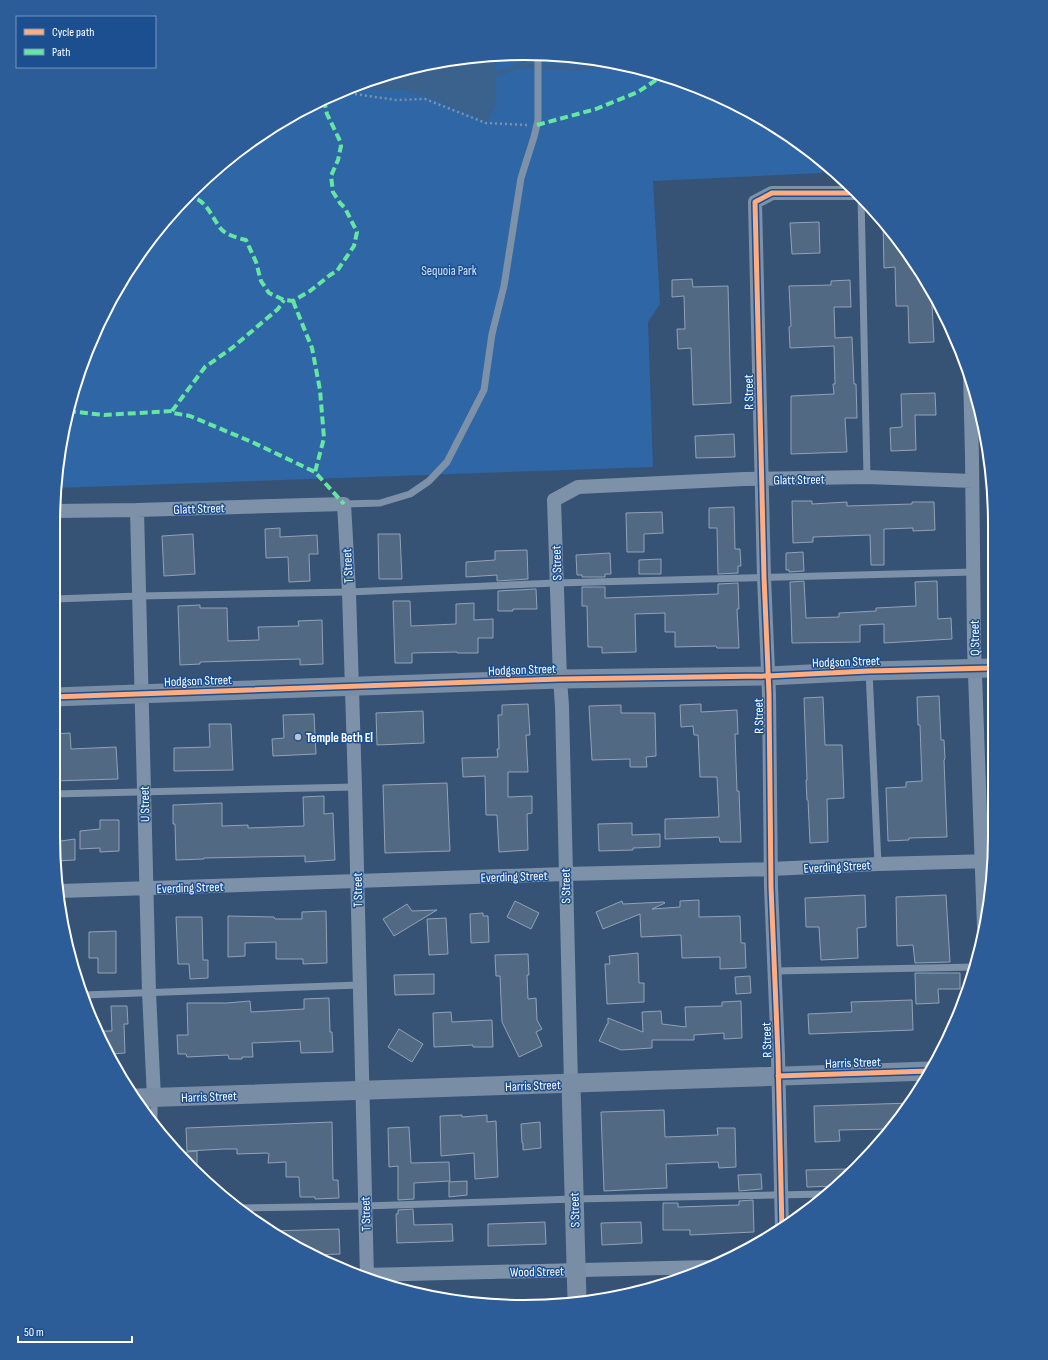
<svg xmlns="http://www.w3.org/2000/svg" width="1048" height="1360" viewBox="0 0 1048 1360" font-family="'Sofia Sans Condensed',sans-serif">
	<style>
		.green { fill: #2f66a5 }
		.water { fill: #3b618d }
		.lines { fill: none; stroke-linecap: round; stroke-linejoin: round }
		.stream { stroke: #3b618d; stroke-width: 4.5 }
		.building { fill: #526984; stroke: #92a2b6 }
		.path { stroke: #7d92a8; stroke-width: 2.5; stroke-dasharray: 2 3; stroke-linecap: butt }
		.lane { stroke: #7d92a8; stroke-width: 7 }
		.street { stroke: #7d92a8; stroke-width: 14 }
		.secondary { stroke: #798da4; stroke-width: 19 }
		.quiet { stroke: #66e7a1; stroke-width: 4; stroke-dasharray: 8 4; stroke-linecap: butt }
		.cycleway-casing { stroke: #1b4f8f; stroke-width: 8 }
		.cycleway { stroke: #ffac80; stroke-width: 5 }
		.poi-dot { fill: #b9c2ce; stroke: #1b4f8f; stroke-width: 1.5 }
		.labels { text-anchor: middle; stroke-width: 3; stroke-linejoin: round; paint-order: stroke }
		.park-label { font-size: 13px; fill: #cfe3fa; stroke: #1b4f8f }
		.street-label { font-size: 13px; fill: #fff; stroke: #1b4f8f }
		.poi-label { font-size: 13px; font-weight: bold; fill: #fff; stroke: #1b4f8f; text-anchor: start }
		.rim { fill: none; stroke: #fff; stroke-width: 2 }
	</style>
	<rect width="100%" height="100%" fill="#365274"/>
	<path class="green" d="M524,53l92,9 88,27 82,44 35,28 1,12 -169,8 7,123 -12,18 5,145 -598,21 14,-86 32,-86 49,-79 41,-46 72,-59 81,-43 88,-27z
		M988,451l3,12v52l-1,-1z"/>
	<path class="water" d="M496,56l-1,51 -8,15 -60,-25 -24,-7h-33l-7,-7 69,-21z"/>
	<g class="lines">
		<path class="stream" d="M490,75h5l25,-9 55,2 46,-4"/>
	</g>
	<path class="building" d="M819,222l1,31 -28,1 -2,-31z
		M883,222l33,41 21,42h-5l2,37 -25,1 -1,-37h-12l-1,-39 -11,1z
		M692,279l1,8 35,-1 3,117 -38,2 -2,-57 -13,1 -1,-20h8l-1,-33 -12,1v-17z
		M850,280l1,27h-17l1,31 17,-1 2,47h2l1,34h-12l2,34 -56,2v-58l43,-2 -1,-10h2l-1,-38 -44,2 -1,-21 2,-1 -2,-40 42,-1v-4z
		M935,393l1,22h-21l1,35 -25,1 -1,-23 12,-1 -1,-33z
		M734,434l1,23 -39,1 -1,-22z
		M792,501h20v3l35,-2v4l65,-2v-2h22l1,28 -22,1v-3l-29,1v36h-13l-1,-30 -57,2v5l-20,1z
		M734,507l1,42h5l1,17h-3v7l-20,1 -1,-46h-8v-20z
		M662,512l1,21 -19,1v18h-17l-1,-39z
		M280,528v9l37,-2 1,19h-9l1,27 -21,1 -1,-25 -22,1 -1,-29z
		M193,534l2,40 -31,2 -2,-40z
		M378,534h22l2,45h-23z
		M527,550l1,29 -31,2v-6l-31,2v-15l29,-2v-9z
		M803,552l1,19 -15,1v-2h-3v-17z
		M610,553l1,21h-6v3h-23v-2h-5l-1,-20z
		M661,559v15h-22v-14z
		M804,581l2,37 33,-1v-4l37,-2v-3l40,-2 -1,-24 22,-1 1,38 13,-1 1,21 -68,4v-19l-24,1v17l-68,1 -2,-61z
		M738,583l1,26h-2l2,39h-22l-1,-2 -41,1v-15h-10v-19l-30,1 1,38 -34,1v-6h-14l-1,-41h-5v-19h23v11l113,-4v-10z
		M536,589l1,20h-24v2h-15v-20z
		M393,601h17l1,25 45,-2v-20l18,-1v17l19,-1v19h-15v15h-21v-1l-45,1v10h-17z
		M200,605v3h27l1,33 31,-1 -1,-13 41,-1 -1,-5 24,-1 1,44 -23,1v-6l-100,3v2l-20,1 -2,-59z
		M939,696l2,44h3l1,19 -1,1 3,77 -38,1v2l-21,1 -2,-53 20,-1v-5l16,-1 -2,-56h-2l-1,-28z
		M823,697l2,48h17l2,53 -17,1 1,43 -18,1 -2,-43h-1l-1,-20h1l-3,-82z
		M528,704l2,31h-4l2,37h-20v25l24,-1v17l-5,1 1,36 -29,2 -2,-37h-11l-1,-39 -22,1 -1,-19 36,-1 -1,-8h2l-1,-34h4v-10z
		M701,704v8l36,-2 1,24h-3l2,57h2l2,51h-21l-1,-5 -54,2v-20l54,-2 -2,-40h-17l-2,-42h-4l-1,-9 -12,1 -1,-22z
		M621,705v8h34l1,43 -10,1 1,10h-17v-8l-38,1 -3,-54z
		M423,711l1,32 -47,2 -1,-32z
		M314,714l2,40 -43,2 -1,-17 12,-1 -1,-23z
		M209,724h22l2,46 -59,1v-23l36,-1z
		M70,733l1,16 45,-2 2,32 -65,2v-47z
		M447,783l3,68 -65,2 -2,-68z
		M324,796v18l9,-1 2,47 -30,2v-6l-101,2v1l-28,1 -1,-36h-2v-19l49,-2v23l26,-1v3l56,-2 -1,-29z
		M100,820h19v31l-19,1v-4l-20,1v-18l20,-2z
		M632,823v12l28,-1v13l-27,1v2l-34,1 -1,-27z
		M75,839v21l-19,1 -2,-19z
		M865,895l1,32 -9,1 1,30 -37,2 -2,-33h-13l-1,-29z
		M946,895l4,67 -35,1 -2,-18 -16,1 -1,-49z
		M699,900v17l41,-1 1,27h4l1,25 -26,1v-12l-38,1 -1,-23 -40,2 -1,-23 -37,15 -7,-17 26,-11 1,3 41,-2 1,1 -13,6 28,-2v-6z
		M515,901l24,12 -8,16 -24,-12z
		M407,904l5,7 25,-1 -43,26 -11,-17z
		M326,911l1,52 -24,1v-5h-27v-17l-31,1v13l-17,1v-41l46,1 1,2h27v-7z
		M483,913v3h5l1,26 -18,1 -1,-29z
		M176,917h26l1,43h5v18l-18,1 -1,-15h-11z
		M446,918l2,36 -19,1 -2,-36z
		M116,931v42h-18v-15h-9v-26z
		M638,953l1,30h5v19l-37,2 -2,-40h5l-1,-8z
		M528,954l1,21h-2l1,24 8,-1 1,22 5,9 -6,3 6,14 -23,11 -17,-35 -2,-46h-4l-1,-21z
		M915,973h45v16h-22l1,14 -23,1z
		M434,974v20l-39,1 -1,-20z
		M750,976l1,17 -15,1 -1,-17z
		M329,998l1,34h2l1,20 -32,1 -1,-12 -48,2 1,14h-11v2h-13l-1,-4 -41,2 -1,-3h-8l-1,-19h11l-1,-32h40l23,-2 1,11 53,-3v-10z
		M912,1000l1,30 -104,4 -1,-20 44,-2 -1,-10z
		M741,1001l1,37 -18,1v-6l-30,2v5h-42v8l-31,2 -22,-9 8,-17h1v-6l35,14 -1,-20 19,-1 1,13 24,3 -1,-20 37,-1v-4z
		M111,1006h16l1,18h-4l1,29 -16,1 -10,-23h13z
		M451,1012l1,10 40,-2 1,27h-20v-2l-39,2 -1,-34z
		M399,1029l24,15 -11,18 -24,-15z
		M912,1103l-22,26 -51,1 1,11 -25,1 -1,-36z
		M664,1110l1,27 53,-2 -1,-7h18l1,39 -17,1 -1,-6 -52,2 1,24 -63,3 -3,-79z
		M462,1115v2l25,-2v7l9,-1 2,56 -23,2 -1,-26 -33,3 -1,-40z
		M332,1122l1,58h5l1,18 -24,1v-2h-15l-1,-20h-13v-15l-18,1 1,-9 -2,-1 -30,1v-5h-13l-37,2 -1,-23z
		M540,1122l1,26 -18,2v-7h-1l-1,-19z
		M409,1127l2,36 38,-1 1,19 -36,2v16l-16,1v-34l-9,1 -1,-39z
		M197,1151v23l-6,-5 -13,-16z
		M846,1169l1,9 -11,8 -29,1 -1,-17z
		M761,1174l1,15 -23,2 -1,-16z
		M467,1181v14l-18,2v-15z
		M753,1200l1,32 -64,3v-5h-27v-27h15v4l61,-2v-4z
		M413,1209l1,16 38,-1 1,17 -56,2 -1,-29h2v-4z
		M545,1222l1,22 -58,2v-22z
		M641,1222l1,21 -40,2 -1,-22z
		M339,1229l1,25 -26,1 -25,-11 -17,-13z"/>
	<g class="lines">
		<path class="path" d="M347,88l8,6 41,6 29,-1 61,24 41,2"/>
		<path class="lane" d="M861,196l6,281
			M344,504l36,-1 30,-9 19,-13 18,-19 37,-72 8,-56 12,-48 17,-108 13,-41 4,-17v-66
			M54,599l85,-3 210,-4 207,-9 417,-11
			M869,671l9,193
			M53,794l302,-7
			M775,971l200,-4
			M84,995l275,-10
			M154,1098v23
			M242,1208l123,-2 209,-7 253,-5"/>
		<path class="street" d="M970,373l2,84 2,189 10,281
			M137,510l12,482 5,106
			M54,511l83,-1 207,-6 5,88 6,195 12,490
			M60,891l505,-17 206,-5 107,-5 113,-3
			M571,1084l-9,-378 -2,-27 -6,-179 24,-13 166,-8 123,-2 105,4
			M782,1230l-4,-175 -7,-168 -2,-193 -5,-117 -9,-375 17,-9h87
			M364,1275l345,-8"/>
		<path class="secondary" d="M53,697l507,-18 208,-3 101,-5 122,-3
			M571,1084l6,216
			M137,1098l792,-27"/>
		<path class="quiet" d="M537,125l59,-16 42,-17 24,-16
			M186,196c21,1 25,22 36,34 7,6 16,8 24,10l10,22 5,19 8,12 15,7 9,1 17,-10 20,-16 7,-4 17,-25 3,-14 -12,-24 -5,-5 -7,-11 -2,-16 7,-16 3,-14 -1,-5 -13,-27 -3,-14
			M293,301l19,47 8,42 4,48 -9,34
			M68,411l36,4 68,-4 1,2 17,3 62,26 63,30 29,32
			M172,411l33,-44 27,-19 46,-39 6,-9"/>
		<defs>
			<path id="cycleway" d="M53,697l507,-18 208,-3 101,-5 122,-3
				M778,1076l151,-5
				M782,1230l-4,-175 -7,-168 -2,-193 -5,-117 -9,-375 17,-9h87"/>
		</defs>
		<use href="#cycleway" class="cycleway-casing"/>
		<use href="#cycleway" class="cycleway"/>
	</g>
	<circle class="poi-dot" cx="298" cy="737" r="4"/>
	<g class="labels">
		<g class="park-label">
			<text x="449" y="275">Sequoia Park</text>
		</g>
		<g class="street-label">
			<text transform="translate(748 392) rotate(-91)" y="5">R Street</text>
			<text transform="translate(799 479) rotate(-1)" y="5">Glatt Street</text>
			<text transform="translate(199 508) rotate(-2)" y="5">Glatt Street</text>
			<text transform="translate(556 563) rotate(-92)" y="5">S Street</text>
			<text transform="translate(347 566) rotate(-93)" y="5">T Street</text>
			<text transform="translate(974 638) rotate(-91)" y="5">Q Street</text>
			<text transform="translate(846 661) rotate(-2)" y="5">Hodgson Street</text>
			<text transform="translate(522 669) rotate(-2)" y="5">Hodgson Street</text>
			<text transform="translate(198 680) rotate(-2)" y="5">Hodgson Street</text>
			<text transform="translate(758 716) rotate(-91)" y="5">R Street</text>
			<text transform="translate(144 804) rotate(-91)" y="5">U Street</text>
			<text transform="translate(837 866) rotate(-3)" y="5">Everding Street</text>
			<text transform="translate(514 876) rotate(-2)" y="5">Everding Street</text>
			<text transform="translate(565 886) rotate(-91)" y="5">S Street</text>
			<text transform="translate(190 887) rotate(-2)" y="5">Everding Street</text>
			<text transform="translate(357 890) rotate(-91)" y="5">T Street</text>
			<text transform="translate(766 1040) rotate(-92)" y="5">R Street</text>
			<text transform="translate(853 1062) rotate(-2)" y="5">Harris Street</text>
			<text transform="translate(533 1085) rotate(-2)" y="5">Harris Street</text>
			<text transform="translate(209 1096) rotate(-2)" y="5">Harris Street</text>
			<text transform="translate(574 1210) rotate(-92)" y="5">S Street</text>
			<text transform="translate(365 1214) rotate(-92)" y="5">T Street</text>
			<text transform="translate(537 1271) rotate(-1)" y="5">Wood Street</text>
		</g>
		<g class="poi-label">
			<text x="306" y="742">Temple Beth El</text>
		</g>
	</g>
	<path d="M0 0H1048V1360H0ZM524 60H524A464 464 0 0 1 988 524V836A464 464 0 0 1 524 1300H524A464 464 0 0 1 60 836V524A464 464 0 0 1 524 60Z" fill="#2d5d98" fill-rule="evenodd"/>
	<path class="rim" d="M524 60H524A464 464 0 0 1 988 524V836A464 464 0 0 1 524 1300H524A464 464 0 0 1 60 836V524A464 464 0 0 1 524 60Z"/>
	<rect x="16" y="16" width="140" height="52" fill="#1b4f8f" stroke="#7695bc"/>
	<rect x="24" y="29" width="20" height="6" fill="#ffac80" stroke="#7695bc"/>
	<text x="52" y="36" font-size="12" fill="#ffffff">Cycle path</text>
	<rect x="24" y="49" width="20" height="6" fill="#66e7a1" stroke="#7695bc"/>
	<text x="52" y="56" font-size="12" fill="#ffffff">Path</text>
	<path d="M18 1336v6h114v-6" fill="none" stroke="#ffffff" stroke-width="2"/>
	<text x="24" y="1336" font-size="12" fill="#ffffff" stroke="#1b4f8f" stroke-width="3" paint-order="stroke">50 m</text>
</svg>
